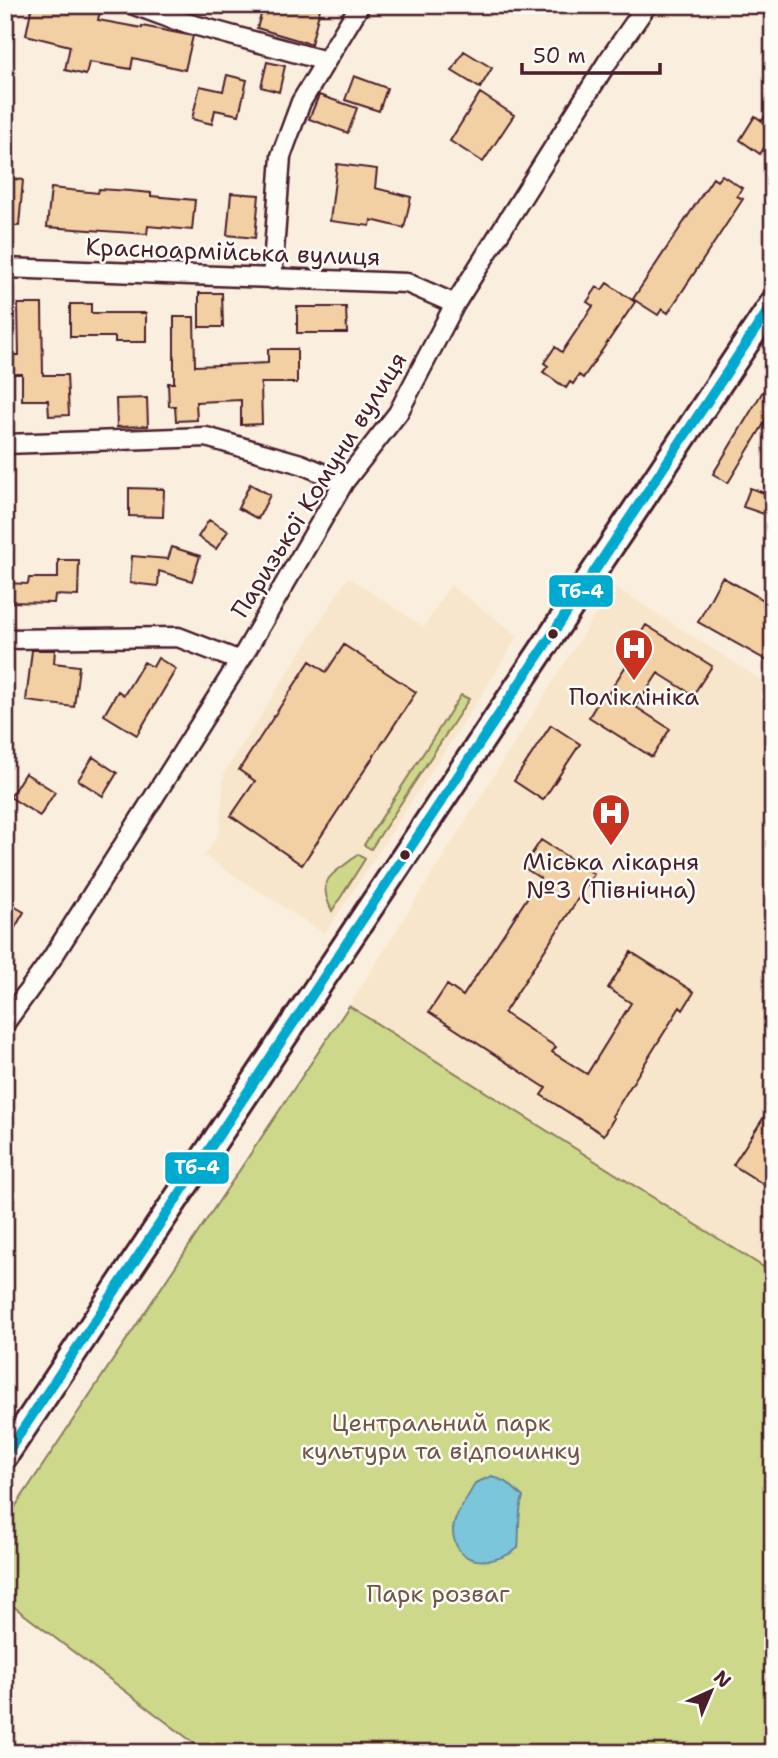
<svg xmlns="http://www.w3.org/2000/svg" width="778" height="1758" viewBox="0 0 778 1758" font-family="'Shantell Sans',sans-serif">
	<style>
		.built { fill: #f8e6cc }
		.green { fill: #cdd88b; stroke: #8c7c5b; stroke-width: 2 }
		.water { fill: #7cc6db; stroke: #688395; stroke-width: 2 }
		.building { fill: #f2d0a3; stroke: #4a1f2b; stroke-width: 2 }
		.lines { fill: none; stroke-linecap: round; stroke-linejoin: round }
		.minor-casing { stroke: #4a1f2b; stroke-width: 23 }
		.secondary-casing { stroke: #4a1f2b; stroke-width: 30 }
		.minor { stroke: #fdfcf7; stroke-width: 18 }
		.secondary { stroke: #fdfcf7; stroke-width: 24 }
		.bus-1-casing { stroke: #fdfcf7; stroke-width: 16 }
		.bus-1 { stroke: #00a9ce; stroke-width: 10 }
		.bus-dot { fill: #4a1f2b; stroke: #fdfcf7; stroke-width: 2.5 }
		.labels { text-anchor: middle; stroke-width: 5; stroke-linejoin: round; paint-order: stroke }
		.street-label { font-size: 24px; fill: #4a1f2b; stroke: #fdfcf7 }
		.poi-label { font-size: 24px; fill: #4a1f2b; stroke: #fdfcf7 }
		.park-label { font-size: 24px; fill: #715648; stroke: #fdfcf7 }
		.line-badge { stroke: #fdfcf7; stroke-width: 2.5 }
		.badge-label { font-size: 19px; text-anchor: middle; font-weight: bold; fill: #fff }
	</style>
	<rect width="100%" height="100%" fill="#faefde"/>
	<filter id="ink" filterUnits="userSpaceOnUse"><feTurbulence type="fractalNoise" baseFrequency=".0143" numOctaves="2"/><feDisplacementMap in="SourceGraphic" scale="14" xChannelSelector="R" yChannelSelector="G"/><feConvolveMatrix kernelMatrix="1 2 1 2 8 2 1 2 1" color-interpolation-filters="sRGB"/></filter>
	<g filter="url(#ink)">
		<path class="built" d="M348,577l76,50 26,-42 68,50 -29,49 -164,250 -121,-78 15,-22 5,-61z
			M613,586l160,101v586l-424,-267z"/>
		<path class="green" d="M461,695l8,4 -98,150 -7,-4z
			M358,854l7,5 -33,52c-18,-36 4,-36 26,-57z
			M349,1006l424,267v480h-566l-202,-153v-78z"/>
		<path class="water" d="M492,1476l16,7 15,14c-6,18 -3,33 -5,51 -21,17 -61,21 -65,-15 -1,-17 16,-35 22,-50z"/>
		<path class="building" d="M32,5h41l27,6 -2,9 44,8v-2l51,10 -8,34 -52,-12 -2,11 -42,-7 -3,13 -21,-5 5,-24 -44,-11z
			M264,5h57l-10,39 -54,-16z
			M464,51l28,17 -12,20 -28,-17z
			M267,62l18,4 -6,26 -18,-5z
			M227,75l20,5 -8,35 -24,-5 -3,14 -20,-5 8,-33 23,5z
			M354,76l33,12 -8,23 -34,-11z
			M480,93l34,22 -31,47 -33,-21z
			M319,95l38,13 -9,25 -39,-14z
			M773,103v50l-9,-5 -4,6 -20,-14 15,-24 7,5z
			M337,164l40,5 -2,19 36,9 -7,31 -33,-8 -1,6 -40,-5z
			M722,175l20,13 -5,8 6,3 -75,114 -6,-4 -4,6 -25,-16 80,-121 4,3z
			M6,178l17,2 -4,46 -14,-1z
			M51,188l47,5 1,-4 31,2 21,2v3l44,4 -3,30 -44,-4 -1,8 -100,-7z
			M231,193l28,2 -4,43 -28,-3z
			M607,283l28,19 -52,76 -4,-3 -6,9 -3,-2 -4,6 -23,-16 5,-6 -4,-3 11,-16 7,5 31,-46 -6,-4 10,-15 5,3z
			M199,293h23l1,34h-24z
			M18,304h24l1,71h24l2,40 -20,1 -1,-16h-26v-26h-17v-19h14z
			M70,304h21v9h55v29h-31v-5h-45z
			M297,307h49l1,26h-50z
			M174,317h20l1,49 73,-3v-14h29v34h-36l1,41 -21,1v-25l-45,2 1,18 -21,1 -1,-15h-6l-1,-23h6z
			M763,391l10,6v12l-45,74 -15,-9z
			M147,398l1,28 -31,1 -1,-28z
			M250,484l20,11 -12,24 -20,-11z
			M129,488l35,1 -1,28 -34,-1z
			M750,488l23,8v21l-30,-10z
			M209,520l19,11 -12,18 -18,-12z
			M172,547l28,9 -8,25 -33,-10 -1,15 -28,-3 2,-27 36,3z
			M58,560h21l-1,36 -23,-1 -1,8 -49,-1v-19l23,1 1,-6h29z
			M722,577l51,28v59l-75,-42z
			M646,625l66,41 -19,29 -35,-22 -22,34 34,22 -18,28 -63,-40 15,-25 4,2 26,-41 -4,-3z
			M344,645l72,47 -114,173 -71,-49 24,-35 -16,-11 71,-109 16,11z
			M32,650h23l-1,13 25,3 -5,41 -48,-6z
			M158,658l18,11 -39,66 -33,-20 14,-24 6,4 20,-33 9,5z
			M551,725l29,19 -37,56 -29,-19z
			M93,757l24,16 -14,23 -25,-16z
			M25,773l30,19 -15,24 -30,-19z
			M541,840l53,34 -90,139 52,34 -4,5 35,22 44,-71 -23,-15 23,-36 63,40 -11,18 -3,-3 -68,109 2,2 -10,17 -63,-40 5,-7 -117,-76 18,-27 16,11 77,-118 -17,-11z
			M5,901l19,11 -19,33z
			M773,1103v65l-10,16 -30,-19z"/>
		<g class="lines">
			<defs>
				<path id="minor" d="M134,5l38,14 154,42
					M5,268l402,15 48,21
					M272,279l9,-123 20,-54 59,-97
					M5,444l201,-7 95,27 43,18
					M5,639l173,-2 62,24
					M5,1023l47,-65 188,-297 104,-179 54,-69 57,-109 153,-243 39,-56"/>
				<path id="secondary" d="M5,1456l768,-1153"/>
			</defs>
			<use href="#minor" class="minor-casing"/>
			<use href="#secondary" class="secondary-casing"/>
			<use href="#minor" class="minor"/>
			<use href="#secondary" class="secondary"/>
			<defs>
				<path id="bus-1" d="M5,1456l768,-1153"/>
			</defs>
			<use href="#bus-1" class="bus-1-casing"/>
			<use href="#bus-1" class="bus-1"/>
		</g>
	</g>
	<defs>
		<symbol id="hospital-pin" viewBox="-11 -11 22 30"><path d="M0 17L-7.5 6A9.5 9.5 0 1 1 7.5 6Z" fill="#c8321e" stroke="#fdfcf7"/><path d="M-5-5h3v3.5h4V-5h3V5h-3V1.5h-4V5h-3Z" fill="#fff"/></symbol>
	</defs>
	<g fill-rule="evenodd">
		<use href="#hospital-pin" x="612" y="626" width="44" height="60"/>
		<use href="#hospital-pin" x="589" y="791" width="44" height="60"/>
	</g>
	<g class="bus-dot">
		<circle cx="553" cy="634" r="6"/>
		<circle cx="405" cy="855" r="6"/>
	</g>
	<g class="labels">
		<g class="street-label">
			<text transform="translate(233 252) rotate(2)" y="8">Красноармійська вулиця</text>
			<text transform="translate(319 485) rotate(-58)" y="8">Паризької Комуни вулиця</text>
		</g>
		<g class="poi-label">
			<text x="634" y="705">Поліклініка</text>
			<text x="611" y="870">Міська лікарня<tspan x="611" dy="28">№3 (Північна)</tspan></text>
		</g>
		<g class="park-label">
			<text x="441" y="1431">Центральний парк<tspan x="441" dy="28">культури та відпочинку</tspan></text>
			<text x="438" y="1602">Парк розваг</text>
		</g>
	</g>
	<g class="line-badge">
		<rect x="548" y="574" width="66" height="34" rx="7" fill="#00a9ce"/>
		<rect x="164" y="1151" width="66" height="34" rx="7" fill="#00a9ce"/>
	</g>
	<g class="badge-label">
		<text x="581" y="598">Тб-4</text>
		<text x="197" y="1174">Тб-4</text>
	</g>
	<rect width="778" height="1758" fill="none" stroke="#fdfcf7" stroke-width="28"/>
	<rect x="14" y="14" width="750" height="1730" fill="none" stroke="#4a1f2b" stroke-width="2.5" filter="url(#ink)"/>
	<g transform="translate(711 1691) rotate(44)" stroke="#fdfcf7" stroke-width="5" paint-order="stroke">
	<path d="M0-5L12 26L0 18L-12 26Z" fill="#4a1f2b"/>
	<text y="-10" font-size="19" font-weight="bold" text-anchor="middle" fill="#4a1f2b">N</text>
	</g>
	<path d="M522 63v10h138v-10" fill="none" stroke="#4a1f2b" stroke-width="3.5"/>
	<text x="533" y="63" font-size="21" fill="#4a1f2b" stroke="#fdfcf7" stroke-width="5" paint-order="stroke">50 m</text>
</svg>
